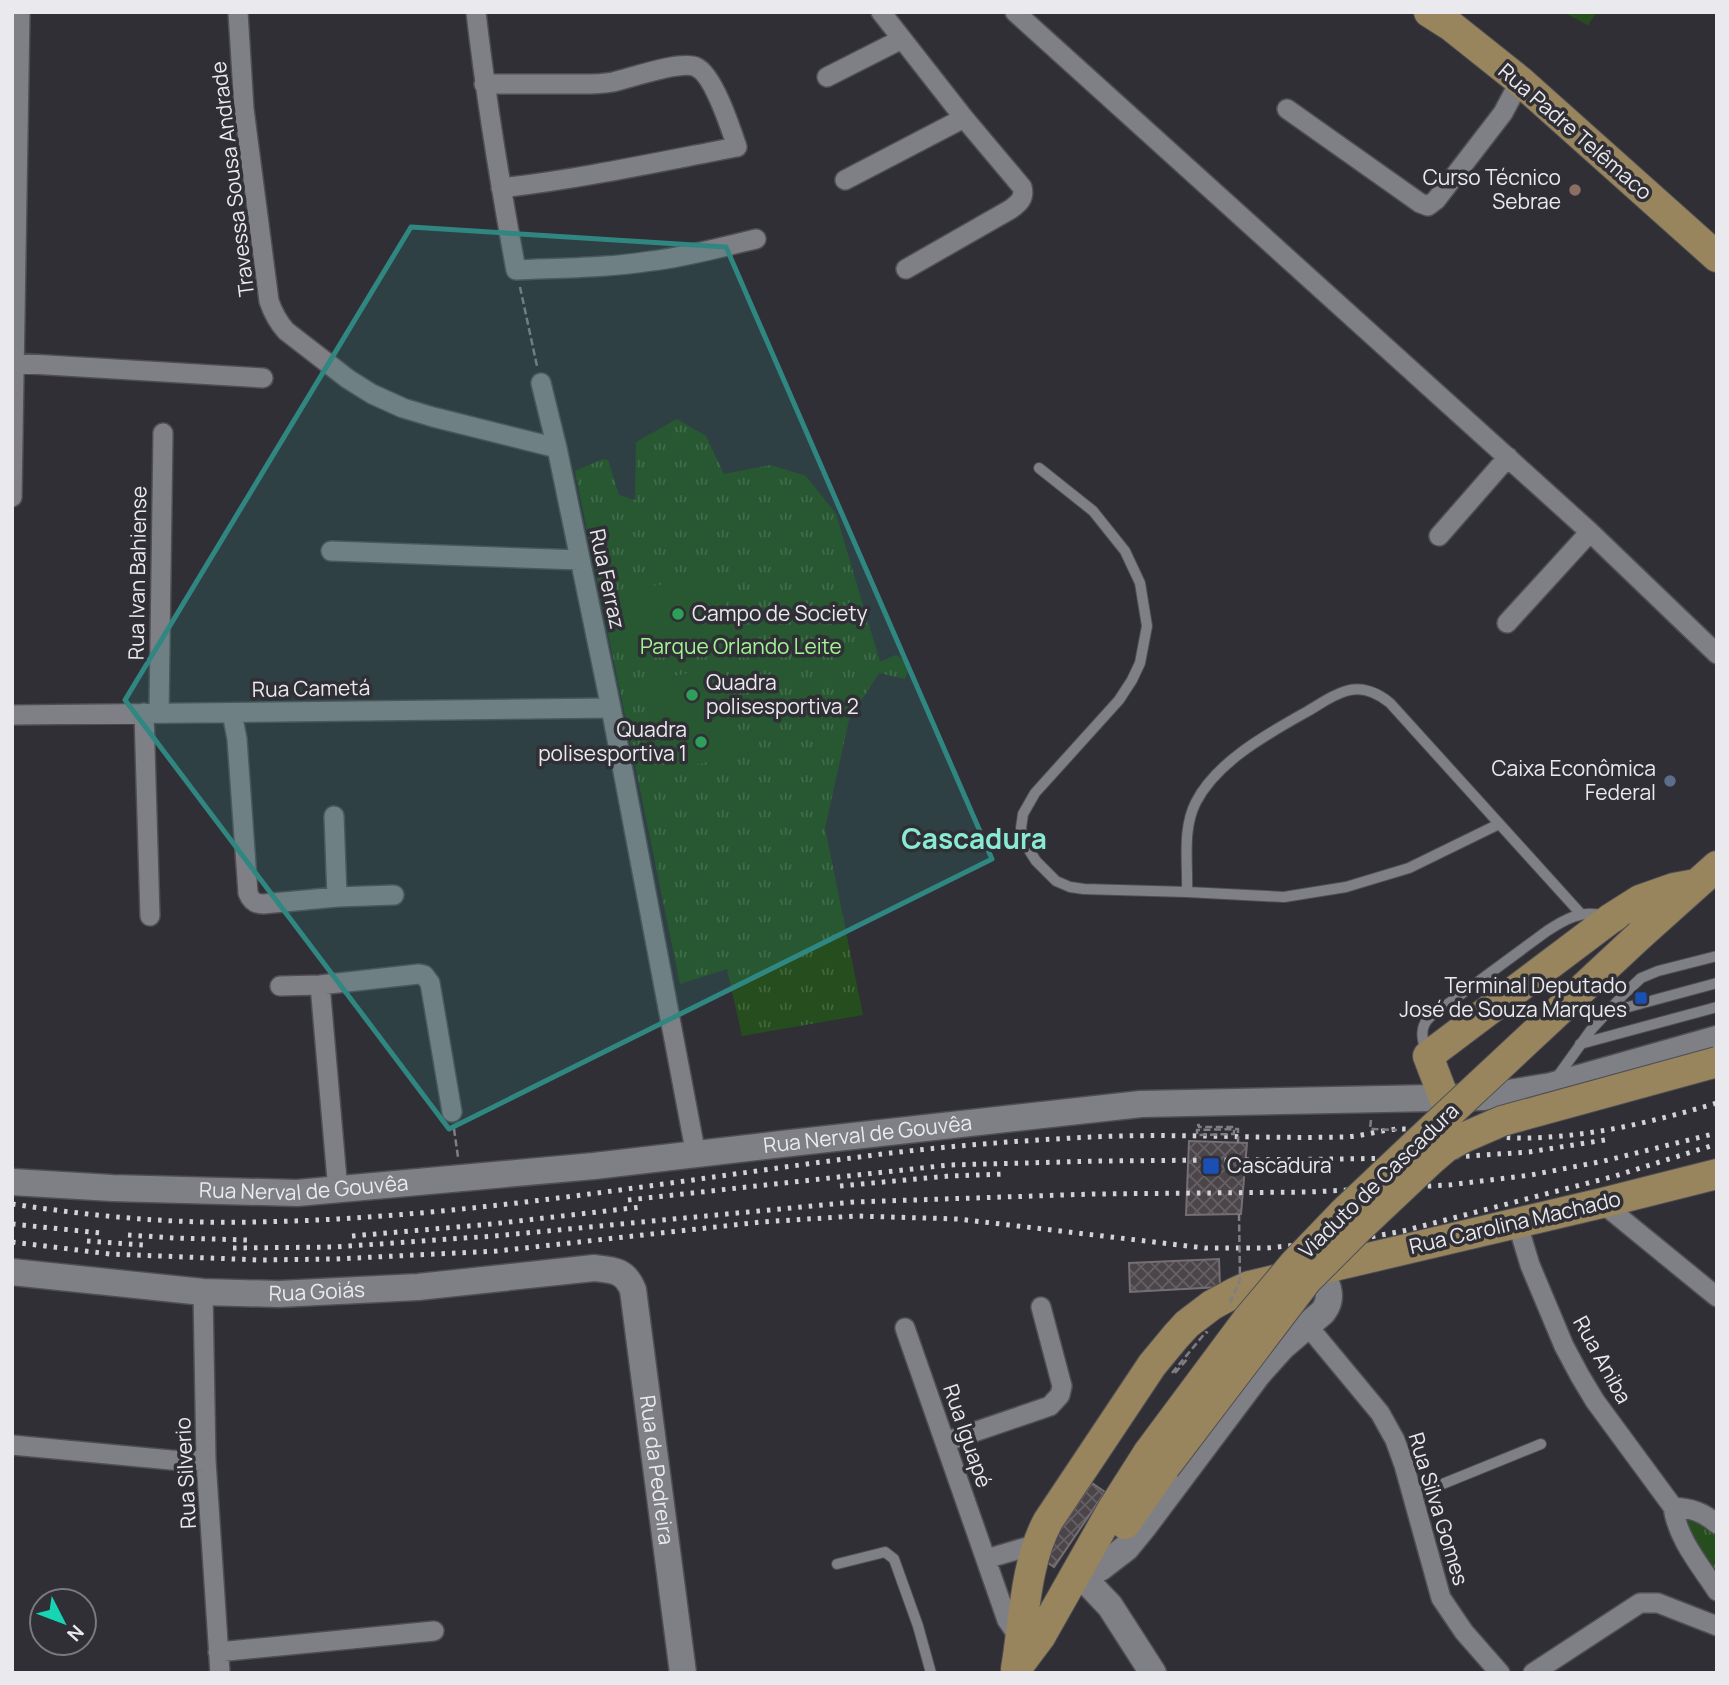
<svg xmlns="http://www.w3.org/2000/svg" width="1729" height="1685" viewBox="0 0 1729 1685" font-family="Manrope,sans-serif">
	<style>
		.grass { fill: url(#grass-tufts) }
		.garden { fill: #254d1e }
		.building { fill: url(#building-cross-hatch); stroke: #756e72; stroke-width: 2 }
		.lines { fill: none; stroke-linecap: round; stroke-linejoin: round }
		.service-casing { stroke: #4e4e53; stroke-width: 12 }
		.minor-casing { stroke: #4e4e53; stroke-width: 22 }
		.secondary-casing { stroke: #4e4e53; stroke-width: 29 }
		.primary-casing { stroke: #4e4e53; stroke-width: 32 }
		.path { stroke: #7e7e83; stroke-width: 2.5; stroke-dasharray: 7 3.5; stroke-linecap: butt }
		.service { stroke: #7f7f86; stroke-width: 10 }
		.minor { stroke: #7f7f86; stroke-width: 19 }
		.secondary { stroke: #7f7f86; stroke-width: 26 }
		.primary { stroke: #98855e; stroke-width: 30 }
		.rail { stroke: #d2d2d7; stroke-width: 5; stroke-dasharray: 3.5 7; stroke-linecap: butt }
		.primary-bridge-casing { stroke: #4e4e53; stroke-width: 32; stroke-linecap: butt }
		.path-bridge { stroke: #7e7e83; stroke-width: 2.5; stroke-dasharray: 7 3.5; stroke-linecap: butt }
		.primary-bridge { stroke: #98855e; stroke-width: 30 }
		.marked { fill: #308781; fill-opacity: 0.2; stroke: #308781; stroke-width: 5; stroke-linejoin: round }
		.education-dot { fill: #8d6e63; stroke: #2f2f35; stroke-width: 2.5 }
		.leisure-dot { fill: #2e9e5b; stroke: #2f2f35; stroke-width: 2.5 }
		.service-dot { fill: #5c6f8a; stroke: #2f2f35; stroke-width: 2.5 }
		.transit-dot { fill: #1a4fb4; stroke: #2f2f35; stroke-width: 2.5 }
		.labels { text-anchor: middle; stroke-width: 7; stroke-linejoin: round; paint-order: stroke }
		.street-label { font-size: 21px; fill: #e9e9ee; stroke: #2f2f35 }
		.poi-label { font-size: 21px; fill: #e9e9ee; stroke: #2f2f35; text-anchor: end }
		.park-label { font-size: 21px; fill: #a3f495; stroke: #2f2f35 }
		.district-label { font-size: 28px; font-weight: bold; fill: #89ebd1; stroke: #2f2f35 }
	</style>
	<defs>
		<pattern id="grass-tufts" width="24" height="20" patternUnits="userSpaceOnUse" patternTransform="scale(1.75)"><rect width="24" height="20" fill="#254d1e"/><path d="M3 7l-1-3M5 7V3M7 7l1-3M15 17l-1-3M17 17v-4M19 17l1-3" fill="none" stroke="#45673f"/></pattern>
		<pattern id="building-cross-hatch" width="8" height="8" patternUnits="userSpaceOnUse" patternTransform="scale(1.75)"><rect width="8" height="8" fill="#4b4549"/><path d="M0 0l8 8M0 8l8-8" fill="none" stroke="#656064"/></pattern>
	</defs>
	<rect width="100%" height="100%" fill="#2f2f35"/>
	<path class="grass" d="M1566,12h31l-9,13 -23,-12z
		M677,419l29,17 18,38 47,-9 35,11 30,38 44,148 16,-7 14,9 -5,15 -26,-6 -30,47 -24,108 38,187 -121,21 -15,-67 -47,15 -105,-513 28,-12 5,1 11,35 16,5 1,-58z
		M1693,1515l24,20v45l-35,-55z"/>
	<path class="garden" d="M718,575l14,62 -96,19 -11,-65z
		M723,666l10,42 -73,16 -10,-43z
		M730,714l8,41 -66,15 -8,-42z"/>
	<path class="building" d="M1189,1141l58,2 -6,71 -55,1z
		M1219,1259l1,28 -90,5 -1,-29z
		M1092,1483l13,9 -51,75 -13,-9z"/>
	<g class="lines">
		<defs>
			<path id="service" d="M1039,468l54,43 32,40 15,32 7,43 -7,37 -8,17 -13,20 -84,93 -12,21 -2,14 3,14 12,19 20,20 14,6 14,2 103,3c1,-30 -5,-63 9,-90 21,-41 73,-69 112,-91 12,-7 24,-16 38,-20 16,-5 32,2 44,12l191,211
				M1187,892l97,5 62,-10 63,-19 90,-44
				M1606,1013l111,-30
				M1580,1044l137,-37
				M1426,1052c-4,-13 -7,-25 4,-35l117,-86c17,-11 35,-22 56,-15
				M1555,1080l36,-50 32,-35 18,-17 17,-7 59,-15
				M1412,1494l28,-9 101,-41
				M837,1564l48,-12 9,7 24,67 13,47"/>
			<path id="minor" d="M238,12l6,97 25,192c4,12 9,21 17,30l62,48 24,15 31,14 30,9 124,31
				M476,12c10,87 24,172 40,258 45,-2 90,-2 135,-9 36,-4 70,-14 105,-22
				M881,12l83,106 58,69c3,11 -3,16 -11,22l-105,60
				M1015,12l575,520 127,122
				M827,77l75,-38
				M484,84c27,0 54,0 81,0 16,0 32,1 48,-2 18,-4 68,-22 83,-15 17,7 35,62 41,80 -79,15 -157,32 -236,41
				M1287,109l133,94 8,3 8,-6 67,-87 17,-32
				M845,180l119,-62
				M14,363l249,15
				M541,383l16,65 54,260 85,447
				M12,497l8,-485
				M1439,536l69,-79
				M331,551l249,9
				M1507,623l83,-91
				M144,713l6,203
				M159,713l4,-280
				M232,713l5,26 11,154c3,8 7,11 15,11l74,-7 57,-2
				M12,715l599,-7
				M334,816l3,81
				M320,985l18,206
				M280,986l40,-1 99,-11 5,1 6,8 22,129
				M1602,1203l115,94
				M1517,1222l13,43 34,81 16,30 15,25 78,106c4,31 27,58 44,84
				M203,1292l3,169 14,212
				M1307,1325l73,88 15,27 9,25 37,133 23,34 36,41
				M905,1328l102,292 14,20
				M945,1442l105,-36 10,-11 2,-9 -21,-79
				M12,1445l159,15 35,1
				M1673,1507c18,1 30,5 44,17
				M986,1559l51,-15
				M218,1652l216,-21
				M1533,1673l107,-70h18l59,23"/>
			<g id="secondary">
				<path id="s1" d="M12,1182l100,6 185,5 297,-27 188,-22 359,-40 343,-7 67,-11 166,-47"/>
				<path id="s2" d="M12,1272l191,20 76,2 139,-7 176,-19c19,2 31,2 39,22l50,383"/>
				<path d="M1100,1568l26,-20 18,-22 114,-152 24,-27 41,-35c11,-14 6,-33 -10,-41"/>
				<path d="M1091,1586l19,20 43,67"/>
			</g>
			<path id="primary" d="M1429,12l22,14 69,55 197,176
				M1640,935l77,-69
				M1444,1098l-16,-42 182,-137 30,-19 34,-12 22,-4
				M1125,1524l40,-57
				M1019,1665l21,-28 73,-129 35,-55
				M1016,1669c8,-47 9,-106 32,-148l104,-156 24,-29 11,-12 25,-19 24,-13 13,-6 353,-83 115,-29"/>
		</defs>
		<use href="#service" class="service-casing"/>
		<use href="#minor" class="minor-casing"/>
		<use href="#secondary" class="secondary-casing"/>
		<use href="#primary" class="primary-casing"/>
		<path class="path" d="M520,287l17,79
			M1200,1125h-2l1,2h35v3
			M454,1129l4,28"/>
		<use href="#service" class="service"/>
		<use href="#minor" class="minor"/>
		<use href="#secondary" class="secondary"/>
		<use href="#primary" class="primary"/>
		<path class="rail" d="M840,1186l109,-10 58,-2
			M628,1200l321,-35 150,-4 243,-2 111,-2 76,-5 76,-12
			M12,1204c80,12 160,20 241,18 201,-3 400,-38 599,-64 80,-11 160,-17 240,-21 84,-4 167,2 250,0 20,0 40,-8 60,-8 43,1 86,10 129,9 64,-2 125,-17 186,-35
			M12,1224l89,9
			M128,1235l47,3 72,2
			M352,1236l140,-12 149,-17
			M87,1241l56,4
			M12,1242l98,12 149,6 76,-1 162,-8 264,-29 95,-6 102,3 247,29h62l92,-9 44,-8 212,-55 102,-32
			M233,1248l102,-1 159,-11 360,-34 239,-8 216,-2 140,-7 82,-10 73,-14 113,-28"/>
		<defs>
			<path id="primary-bridge" d="M1148,1453l99,-133 47,-56 49,-51 73,-69 224,-209
				M1165,1467l142,-187 53,-53 71,-67 14,-12 18,-10 39,-17 215,-59"/>
		</defs>
		<use href="#primary-bridge" class="primary-bridge-casing"/>
		<path class="path-bridge" d="M1371,1120l-1,9 27,1
			M1234,1130v4l-37,1v-5l41,-1v14
			M1230,1303l10,-23 -1,-66
			M1172,1373l34,-41 2,1
			M1175,1373l14,-16"/>
		<use href="#primary-bridge" class="primary-bridge"/>
	</g>
	<path class="marked" d="M411,227l315,20 266,612 -543,270 -324,-429z"/>
	<circle class="education-dot" cx="1575" cy="190" r="7"/>
	<g class="leisure-dot">
		<circle cx="678" cy="614" r="7"/>
		<circle cx="692" cy="695" r="7"/>
		<circle cx="701" cy="742" r="7"/>
	</g>
	<circle class="service-dot" cx="1670" cy="781" r="7"/>
	<g class="transit-dot">
		<rect x="1634" y="991" width="14" height="14" rx="3.5"/>
		<rect x="1202" y="1157" width="18" height="18" rx="3.5"/>
	</g>
	<g class="labels">
		<g class="street-label">
			<text transform="translate(1575 132) rotate(41)" y="7">Rua Padre Telêmaco</text>
			<text transform="translate(233 179) rotate(-97)" y="7">Travessa Sousa Andrade</text>
			<text transform="translate(138 573) rotate(-89)" y="7">Rua Ivan Bahiense</text>
			<text transform="translate(607 579) rotate(78)" y="7">Rua Ferraz</text>
			<text transform="translate(311 689) rotate(-1)" y="7">Rua Cametá</text>
			<text dy="7" stroke="none"><textPath href="#s1" startOffset="859">Rua Nerval de Gouvêa</textPath></text>
			<text transform="translate(1379 1181) rotate(-44)" y="7">Viaduto de Cascadura</text>
			<text dy="7" stroke="none"><textPath href="#s1" startOffset="292">Rua Nerval de Gouvêa</textPath></text>
			<text transform="translate(1515 1223) rotate(-13)" y="7">Rua Carolina Machado</text>
			<text dy="7" stroke="none"><textPath href="#s2" startOffset="306">Rua Goiás</textPath></text>
			<text transform="translate(1602 1360) rotate(61)" y="7">Rua Aniba</text>
			<text transform="translate(967 1436) rotate(71)" y="7">Rua Iguapé</text>
			<text dy="7" stroke="none"><textPath href="#s2" startOffset="814">Rua da Pedreira</textPath></text>
			<text transform="translate(186 1473) rotate(-93)" y="7">Rua Silverio</text>
			<text transform="translate(1438 1509) rotate(73)" y="7">Rua Silva Gomes</text>
		</g>
		<g class="poi-label">
			<text x="1561" y="185">Curso Técnico<tspan x="1561" dy="24">Sebrae</tspan></text>
			<text x="692" y="621" text-anchor="start">Campo de Society</text>
			<text x="706" y="690" text-anchor="start">Quadra<tspan x="706" dy="24">polisesportiva 2</tspan></text>
			<text x="687" y="737">Quadra<tspan x="687" dy="24">polisesportiva 1</tspan></text>
			<text x="1656" y="776">Caixa Econômica<tspan x="1656" dy="24">Federal</tspan></text>
			<text x="1627" y="993">Terminal Deputado<tspan x="1627" dy="24">José de Souza Marques</tspan></text>
			<text x="1227" y="1173" text-anchor="start">Cascadura</text>
		</g>
		<g class="park-label">
			<text x="741" y="654">Parque Orlando Leite</text>
		</g>
		<g class="district-label">
			<text x="974" y="849">Cascadura</text>
		</g>
	</g>
	<rect width="1729" height="1685" fill="none" stroke="#e9e9ee" stroke-width="28"/>
	<g transform="translate(63 1622) rotate(132)"><circle r="33" fill="#2f2f35" stroke="#79797f" stroke-width="2"/>
	<path d="M0-5L12 26L0 18L-12 26Z" fill="#17d5b2"/>
	<text y="-10" font-size="19" font-weight="bold" text-anchor="middle" fill="#e9e9ee">N</text>
	</g>
</svg>
